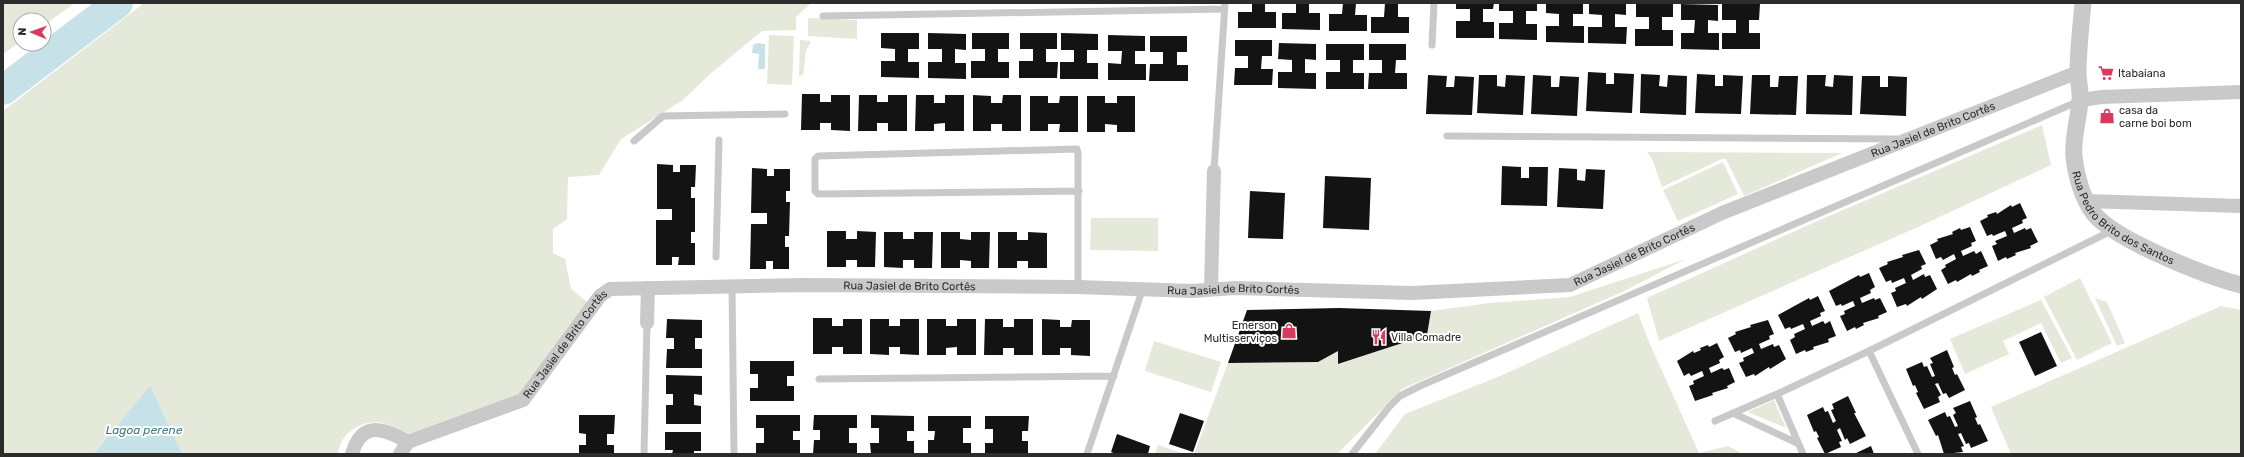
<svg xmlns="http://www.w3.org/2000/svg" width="2244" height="457" viewBox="0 0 2244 457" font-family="Rubik,sans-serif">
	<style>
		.green { fill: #e4e9da }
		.water { fill: #c7e1e8 }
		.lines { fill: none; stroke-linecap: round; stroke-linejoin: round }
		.river { stroke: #c7e1e8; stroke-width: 30 }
		.building { fill: #131313 }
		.service { stroke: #c9c9c9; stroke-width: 7 }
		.minor { stroke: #c9c9c9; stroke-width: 14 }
		.tertiary { stroke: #c9c9c9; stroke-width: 17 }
		.labels { text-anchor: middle; stroke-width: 4; stroke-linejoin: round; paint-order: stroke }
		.poi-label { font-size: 11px; fill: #2c2c2c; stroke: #fff; text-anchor: start }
		.street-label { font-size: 11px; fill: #2c2c2c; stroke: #fff }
		.water-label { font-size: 12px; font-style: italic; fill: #407888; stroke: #fff }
	</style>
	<rect width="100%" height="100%" fill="#fff"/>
	<path class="green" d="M3,3h72l-31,22v-5h-24v22l-17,12z
		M144,3h667l-15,14v13l-34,1 -51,42 -28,27 -62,39 -22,36 -31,2 -1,42 -14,10v24l12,6 6,30 21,17 -81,100 -106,29c-7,-4 -18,-12 -25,-13 -21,-1 -40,12 -42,32h-335v-343z
		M808,18l49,2v19l-49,-3z
		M769,35l25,1 -2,49 -25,-1z
		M800,40l11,1 -5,10 -3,24 -4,1z
		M2042,125l9,40 -131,61 -261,115 -12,-43 168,-76z
		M1647,152l195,1 -98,43 -18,-37h-4l-60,28 -10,-28z
		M1723,162l15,32 -60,27 -15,-31z
		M1091,218h67v33l-68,-1z
		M1686,259l-64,33 -220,97 -65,65h-143l34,-91 90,-1 20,-11 1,13 88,-29 4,-24 59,-8 80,-6z
		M2080,278l32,65 -35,17 -33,-63z
		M2095,298l12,4 18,41 -8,3z
		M2041,300l31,58 -11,5 -20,-40 -38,18 6,13 -44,20 -15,-35z
		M2221,306l20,4v144h-230l-20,-47z
		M1638,313l11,29 50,111 29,-7 15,8h-368l30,-40 95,-38z
		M1154,341l67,21 -10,30 -66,-21z
		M1774,400l12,28 -38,-16z
		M1158,445l27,9h-30z"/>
	<path class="water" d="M757,43l8,1v25h-7l1,-15 -7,-1 1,-8z
		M150,386l32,68h-88z"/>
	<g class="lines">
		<path class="river" d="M3,90l115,-87"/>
	</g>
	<path class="building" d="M1252,3h13v9h11v16h-38v-16h14z
		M1296,3h13v10h11v17l-38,-1v-16h14z
		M1343,3h13l-1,12h12v16h-38v-17h13z
		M1385,3h13v14h11v16h-38v-16h13z
		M1456,3h38l-1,6h-10v13h11v16h-38v-17h14v-12h-14z
		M1499,3h38v8h-11v13h11v16l-38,-1v-16h14v-12h-14z
		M1546,3h37v11h-10v12h11v17l-38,-1v-16h13v-12l-13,-1z
		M1589,3h37v12l-11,-1v13h12l-1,17 -38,-1v-16h14v-12l-13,-1z
		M1636,3h37v14h-11v13h11v16h-38v-17h14v-12h-13z
		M1681,4l37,1v16l-10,-1v13h11v17l-38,-1v-16h13l1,-13h-14z
		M1722,4h38l-1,16h-10v13h11v16h-38v-16h14v-13h-14z
		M881,33h38v16h-11v13h11v16l-38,-1v-16h14v-12l-14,-1z
		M928,33l38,1v16l-11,-1v14h11v16l-38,-1v-16h14v-13h-14z
		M972,33h37v16h-11v13h11v16h-38v-17h14v-12h-13z
		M1020,33h37v16h-11v13h12l-1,16h-38v-17h14v-12h-13z
		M1061,33l37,1v16h-11v13h11v16h-38v-17h14v-12h-13z
		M1108,35l37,1v15h-10v13h11v16h-38v-17l13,1 1,-13h-14z
		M1150,36h37v16h-10v13h11v16h-39l1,-17h13v-12h-13z
		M1235,40h37v16h-10l-1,13h12l-1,16h-38l1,-17h13v-12h-13z
		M1279,43l37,1v16l-11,-1v14h11v16l-38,-1v-16h14v-12l-14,-1z
		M1326,44h38v16h-11v13h11v16h-38v-17h14v-12h-14z
		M1369,44h37v16h-10l-1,13h12v16h-39l1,-16h13v-13h-13z
		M1588,72l18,1v11h8v-11l20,1 -2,39 -46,-2z
		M1641,74l19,1 -1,11 8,1 1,-12 19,1 -1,39 -46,-2z
		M1697,74l18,1v11h8v-11l20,1 -2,38 -46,-1z
		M1428,75l19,1 -1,11h8l1,-11 19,1 -2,38 -46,-1z
		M1479,75h18v11l8,1 1,-12 19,1 -2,39 -46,-2z
		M1533,75l18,1v11h8l1,-11 19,1 -2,39 -46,-2z
		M1752,75h18v12h8l1,-11h19l-2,39 -46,-1z
		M1807,75h19l-1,11 8,1 1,-12 19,1 -1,39 -46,-1z
		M1862,76h18v11h8v-11l19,1 -1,39 -46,-2z
		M802,94h18v8h11v-7h19v36l-19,-1v-7h-11v7h-19z
		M859,95h18v7h11v-7h19v36h-19v-8h-11v8h-19z
		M916,95h18v8h11v-8h19v36h-19v-8l-11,1v7h-19z
		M973,95l18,1v7h11l1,-8h18v36h-19v-7h-11v7h-18z
		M1030,96h18v7h11l1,-7h18v36h-19l1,-8h-12v7h-18z
		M1087,96h18v7h12v-7h18v36h-18v-7l-12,-1v8h-18z
		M657,164l16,1v7h7v-7h16l-1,22h-4v11h4v34h-4v11h4v22h-17l1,-8h-7v8h-16v-45h16v-11h-15z
		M1502,166l19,1v11h8v-11h19l-1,39 -46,-1z
		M752,168l15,1v7h7v-7h16v22h-4v11h4l-1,34h-4v11h4v22h-16v-8h-7v8h-16l1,-45h16v-11h-16z
		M1559,168l18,1v11l8,1 1,-12 19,1 -2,39 -46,-2z
		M1325,176l46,2 -2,52 -46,-2z
		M1250,191l35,2 -2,46 -35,-1z
		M2020,203l7,15 -5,2 1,3 -11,5 2,5 11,-5 1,2 5,-2 7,14 -8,4 1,2 -16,5 1,2 -9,4 -1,-2 -8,4 -6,-15 5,-2 -2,-3 12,-5 -2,-5 -12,5 -1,-2 -5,2 -7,-15 8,-4 -1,-2 9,-3 1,2 14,-9 1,2z
		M1970,227l6,14 -5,2 1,3 -11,5 2,5 11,-5 2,3 5,-3 7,15 -9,4 1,2 -8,4 -1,-2 -14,8 -1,-2 -8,4 -7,-14 5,-3 -1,-2 11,-6 -2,-5 -11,6 -2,-3 -5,2 -6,-14 8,-4 -1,-2 16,-5 -1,-2 8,-4 1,2z
		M827,231h19v8h11v-8l19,1 -1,35h-18v-7h-11v7h-19z
		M884,232h19v7h11v-7h19l-1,36h-18v-8h-11v8l-19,-1z
		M941,232h19v7l11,1v-8h19l-1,36h-18v-7l-11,-1v8h-19z
		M998,232h19v8h11v-8l19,1v35h-19v-7h-11v7h-19z
		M1919,250l7,14 -5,2 1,3 -11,6 2,5 11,-6 1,3 5,-2 7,14 -15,10 -1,-2 -14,9 -1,-2 -9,3 -6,-14 5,-2 -1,-3 11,-5 -2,-5 -12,5 -1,-3 -5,2 -7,-14 9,-4 -1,-2 16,-5 -1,-2z
		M1869,273l6,14 -5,3 1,3 -11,5 2,5 12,-5 1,2 5,-2 7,14 -9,4 1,2 -16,5 1,2 -8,4 -1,-2 -8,4 -7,-15 5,-2 -1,-3 11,-5 -2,-5 -11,5 -1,-2 -5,2 -7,-15 30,-16 1,2z
		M1818,296l7,15 -5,2 1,3 -11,5 2,5 11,-5 2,3 5,-3 6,15 -8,3 1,3 -16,5 1,2 -8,3 -1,-2 -9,4 -6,-14 5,-3 -1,-3 11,-5 -2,-5 -12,5 -1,-2 -5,2 -7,-14 31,-17 1,2z
		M1339,308l92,3 -4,24 -89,29v-13l-20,11 -90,1 19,-53z
		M813,318h19v8h11v-7h19v35h-19v-7h-11v7h-19z
		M667,319l35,1v18h-7v11h7v19h-36l1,-19h7v-11h-8z
		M870,319h19v7h11v-7h19v36l-19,-1v-7h-11v8l-19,-1z
		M927,319h19v7h11v-7h19v36h-19v-8l-11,1v7h-19z
		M985,319h18v8h11v-8h19v36h-19v-7h-11v7h-19z
		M1042,319l18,1v7h11l1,-7h18v36l-19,-1v-7h-11v7h-18z
		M1768,320l6,14 -5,2 1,3 -11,5 2,5 12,-5 1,3 5,-2 7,14 -16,10 -1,-2 -14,9 -1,-2 -8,3 -7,-14 5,-2 -1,-3 11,-5 -2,-5 -11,5 -1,-3 -5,2 -7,-14 8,-4 -1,-2 16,-5 -1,-2z
		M2041,332l16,34 -22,10 -16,-34z
		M1717,343l7,14 -5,3 1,3 -11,5 2,5 11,-5 2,2 5,-2 6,14 -8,4 1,2 -16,5 1,2 -18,6 -6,-15 5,-2 -1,-3 11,-5 -2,-5 -11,5 -2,-3 -5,3 -7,-15 16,-10 1,2 7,-3 -1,-2 8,-3 1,2z
		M1947,350l7,17 -2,1 3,7 2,-1 8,16 -16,8 -3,-5 -3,1 -5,-11 -3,1 6,11 -3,2 2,5 -16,7 -8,-16 2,-1 -3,-7 -2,1 -7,-17 16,-7 2,5 3,-1 5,11 3,-1 -5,-12 3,-1 -3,-5z
		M750,361h44v15h-7v10h7v15h-44v-13h8v-14h-8z
		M666,375l36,1v19l-8,-1v11l7,1v18h-35v-19h7v-11h-7z
		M1848,396l8,17h-2l12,23 -16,8 -3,-6 -2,2 -5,-12 -3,2 5,11 -3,1 2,5 -16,7 -8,-16 2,-1 -3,-6 -2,1 -7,-17 16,-8 2,5 3,-1 5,12 3,-2 -5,-11 3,-1 -2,-5z
		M1970,401l7,16 -2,1 3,7 2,-1 8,17 -17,7 -2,-5 -3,1 -5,-11 -3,1 6,12 -3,1 2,5 -19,2 -6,-19 -2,1 -8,-16 17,-8 2,5 3,-1 5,11 3,-1 -5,-11 3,-2 -3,-5z
		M1180,413l24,8 -11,31 -24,-8z
		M579,415h36l-1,19h-7v11h7v9h-35v-9h7v-11l-7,-1z
		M756,415h44v16h-7v9h7v14h-44v-11h8v-15h-8z
		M814,415h43v13h-8v15h8v11h-44l1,-14h6v-10h-7z
		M871,415l43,1v15h-7v10h7v13h-43l-1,-11h9v-15h-8z
		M928,416h43v12h-8v15h8v11h-43v-14h6l1,-9h-7z
		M985,416h44l-1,15h-6v10h6v13h-43v-11h8v-14h-8z
		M665,432h36v19h-7v3h-22l1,-4h-8z
		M1117,434l33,12 -2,8h-32l-5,-2z
		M1871,446l3,8h-20z"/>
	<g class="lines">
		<path class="service" d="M823,16l401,-7
			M1432,45l2,-42
			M1447,136l450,3
			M634,141l29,-25 122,-2
			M1214,171l11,-168
			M716,257l3,-117
			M732,286l2,168
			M1078,287v-134l-1,-4 -259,7 -3,3v32l3,3 261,-3
			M1869,351l49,103
			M819,379l295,-3
			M1777,394l26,60
			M1733,413l64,30
			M1715,421l62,-27 92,-43 244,-121
			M644,454l3,-131
			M1087,454l56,-166
			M1352,454l37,-47 11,-11 20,-10 659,-285"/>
		<g class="minor">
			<path d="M2081,100l21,-3 139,-5"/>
			<path d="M2086,201l155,5"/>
			<path d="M1211,289l3,-118"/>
			<path d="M647,323l1,-35"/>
			<path d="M352,454c10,-34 31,-26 56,-12"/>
			<path id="s1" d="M400,454l8,-12 115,-42 77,-104 10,-7 193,-4 275,2 114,4 43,-3 177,5 158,-8 152,-72 356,-141"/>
		</g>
		<path class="tertiary" id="s2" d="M2083,3c-2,23 -5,47 -5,70 0,9 3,18 2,27 -1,19 -8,38 -6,57 2,19 9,43 20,57 23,27 112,62 147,71"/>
	</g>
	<defs>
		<symbol id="supermarket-bare" viewBox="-9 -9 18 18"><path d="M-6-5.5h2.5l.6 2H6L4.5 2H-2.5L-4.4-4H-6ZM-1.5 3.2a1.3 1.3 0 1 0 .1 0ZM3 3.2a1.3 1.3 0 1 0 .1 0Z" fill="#d9385f" stroke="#fff" stroke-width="2.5" paint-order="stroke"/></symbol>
		<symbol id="shop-bare" viewBox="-9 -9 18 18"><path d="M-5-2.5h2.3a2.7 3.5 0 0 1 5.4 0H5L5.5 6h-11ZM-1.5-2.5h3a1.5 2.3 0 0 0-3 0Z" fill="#d9385f" stroke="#fff" stroke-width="2.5" paint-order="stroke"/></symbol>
		<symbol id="restaurant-bare" viewBox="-9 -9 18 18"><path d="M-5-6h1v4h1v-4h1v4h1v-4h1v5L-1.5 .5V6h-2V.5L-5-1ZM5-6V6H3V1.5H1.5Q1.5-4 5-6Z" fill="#d9385f" stroke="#fff" stroke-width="2.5" paint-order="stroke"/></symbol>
	</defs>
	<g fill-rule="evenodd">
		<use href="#supermarket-bare" x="2095" y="62" width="22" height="22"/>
		<use href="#shop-bare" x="2096" y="105" width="22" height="22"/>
		<use href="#shop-bare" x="1278" y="320" width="22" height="22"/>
		<use href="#restaurant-bare" x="1368" y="326" width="22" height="22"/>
	</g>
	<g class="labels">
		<g class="poi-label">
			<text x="2118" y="77">Itabaiana</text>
			<text x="2119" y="114">casa da<tspan x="2119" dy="13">carne boi bom</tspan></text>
			<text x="1277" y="329" text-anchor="end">Emerson<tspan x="1277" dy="13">Multisserviços</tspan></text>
			<text x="1391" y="341">Villa Comadre</text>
		</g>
		<g class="street-label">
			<text dy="4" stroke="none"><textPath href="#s1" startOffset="1634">Rua Jasiel de Brito Cortês</textPath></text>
			<text dy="4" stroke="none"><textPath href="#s2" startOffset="239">Rua Pedro Brito dos Santos</textPath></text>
			<text dy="4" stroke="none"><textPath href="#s1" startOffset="1310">Rua Jasiel de Brito Cortês</textPath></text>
			<text dy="4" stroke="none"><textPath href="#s1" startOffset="578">Rua Jasiel de Brito Cortês</textPath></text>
			<text dy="4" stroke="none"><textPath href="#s1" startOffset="902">Rua Jasiel de Brito Cortês</textPath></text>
			<text dy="4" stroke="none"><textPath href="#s1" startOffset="207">Rua Jasiel de Brito Cortês</textPath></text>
		</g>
		<g class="water-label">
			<text x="144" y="434">Lagoa perene</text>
		</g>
	</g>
	<rect width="2244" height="457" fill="none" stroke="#2c2c2c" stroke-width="8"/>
	<g transform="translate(32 32) rotate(272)"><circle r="19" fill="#ffffff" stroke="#ababab"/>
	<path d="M0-3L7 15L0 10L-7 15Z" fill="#d9385f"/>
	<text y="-6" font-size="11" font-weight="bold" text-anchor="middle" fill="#2c2c2c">N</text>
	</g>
</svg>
